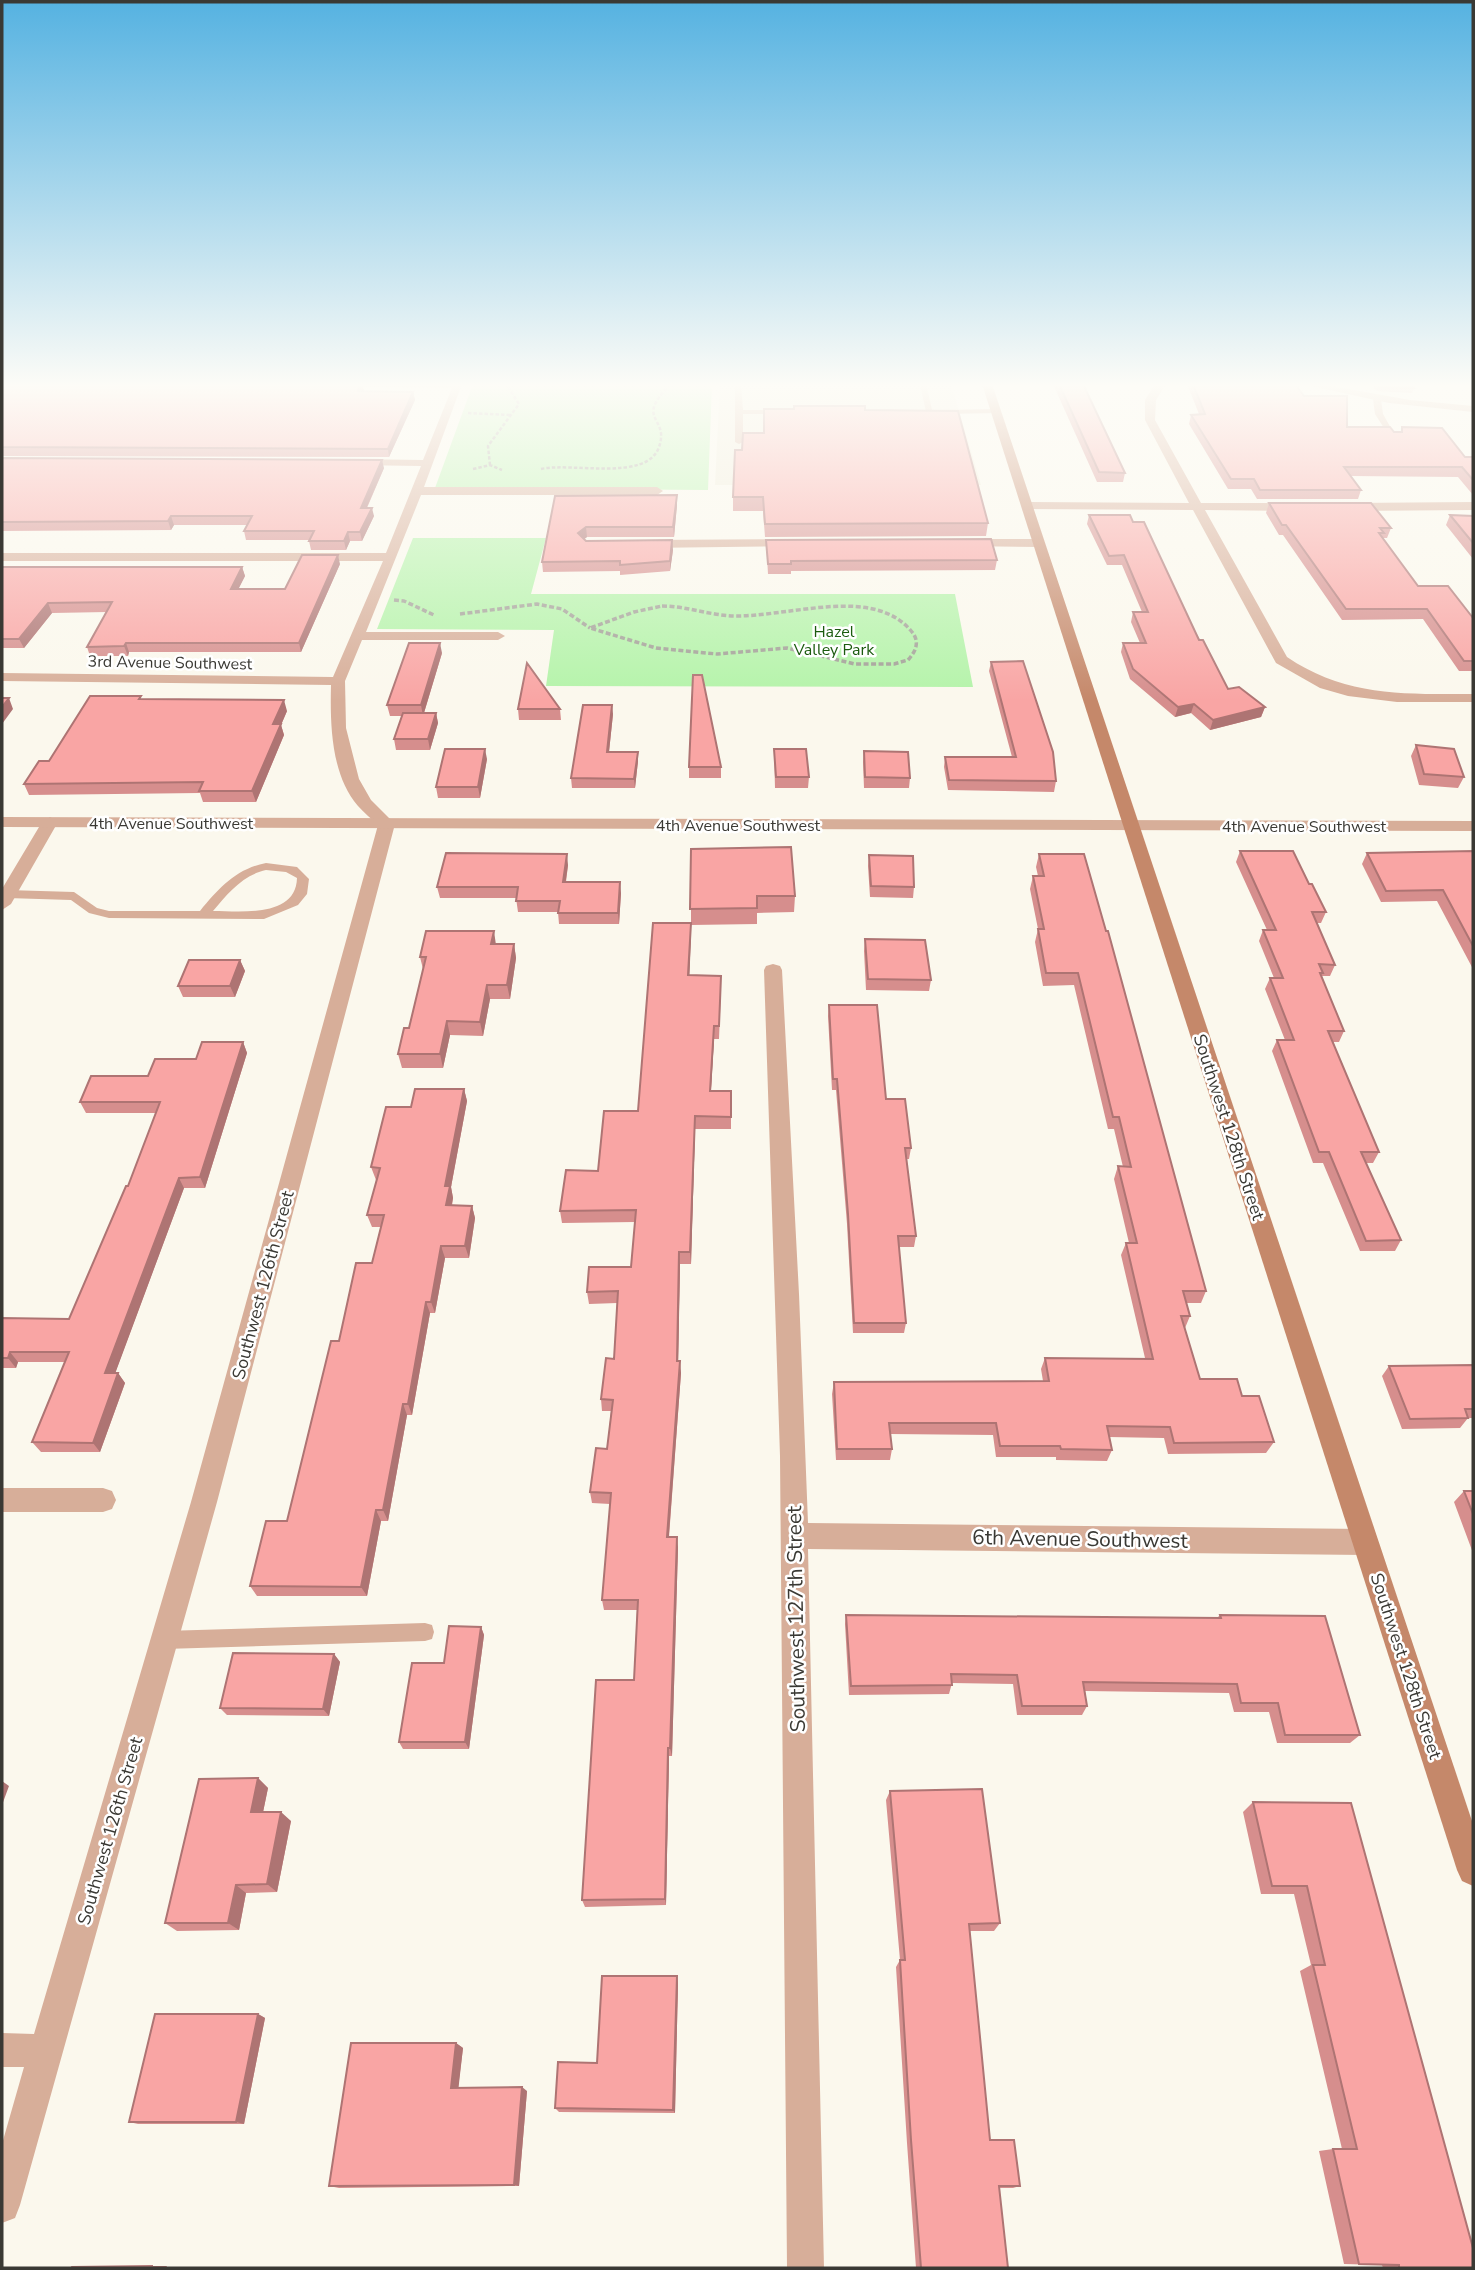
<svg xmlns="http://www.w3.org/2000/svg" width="1475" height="2270" viewBox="0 0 1475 2270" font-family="'Nunito Sans',sans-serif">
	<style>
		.built { fill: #f0ecda }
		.green { fill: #b4f3a9 }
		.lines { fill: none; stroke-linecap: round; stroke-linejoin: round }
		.path-far1 { stroke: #a2a097; stroke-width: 2.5; stroke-dasharray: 3.5 2; stroke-linecap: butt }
		.path { stroke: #a2a097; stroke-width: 3.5; stroke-dasharray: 5 2.5; stroke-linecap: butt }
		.service { fill: #d7ae99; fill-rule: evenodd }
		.minor { fill: #d7ae99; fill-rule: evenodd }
		.tertiary { fill: #d7ae99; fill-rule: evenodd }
		.secondary { fill: #c5886a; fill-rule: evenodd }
		.wall { fill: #d68e8d }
		.shaded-wall { fill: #ae7473 }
		.building { fill: #f9a5a4; stroke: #ae7473; stroke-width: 2 }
		.labels { text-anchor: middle; stroke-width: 5; stroke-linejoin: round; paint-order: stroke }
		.far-park-label { font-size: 16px; fill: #1b5b0e; stroke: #fff }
		.far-street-label { font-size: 16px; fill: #3a3934; stroke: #fff }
		.street-label { font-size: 18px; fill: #3a3934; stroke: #fff }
		.near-street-label { font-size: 21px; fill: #3a3934; stroke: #fff }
	</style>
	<rect width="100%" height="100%" fill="#fbf8ed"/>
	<path class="built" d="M720,384h231l30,101h-266z"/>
	<path class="green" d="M473,384h239l-4,106 -273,-2z
		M413,538h133l-15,56h424l18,93 -427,-1 8,-56 -177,-1z"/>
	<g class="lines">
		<path class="path-far1" d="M468,413l44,2
			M490,465l-2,-19 31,-42 -13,-20
			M473,469l17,-4 12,5
			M541,469c31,-7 106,13 118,-22 11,-31 -26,-26 12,-63"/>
		<path class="path" d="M394,600l10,1 30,14
			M662,606c25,0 49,10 75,10 18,0 36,-3 53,-5 40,-5 94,-14 122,21 8,10 4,19 -4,28l-14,4h-39l-68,-16 -70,6 -61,-6 -66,-20 44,-16z
			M460,614l77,-10 25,5 28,19"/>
		<path class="service" d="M735,384h6l2,26h38l4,2 -4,2h-38v28l-4,2 -4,-2z
			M920,384h6l7,30 -7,-2z
			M1377,397l4,2 2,15 14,25h-6l-16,-25 -2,-15z
			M996,409l3,4 -57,1 -4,-2 4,-2z
			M266,863l31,4 12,12 -2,15 -9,11 -34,14 -155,-1 -20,-5 -18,-13 -64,-2 -5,-3 1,-4 4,-1 67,2 23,16 12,3h91c19,-23 36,-42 66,-48zM266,870l20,2 11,6c-1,40 -56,33 -84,33 15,-18 30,-36 53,-41z
			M425,1623l7,2 2,7 -2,7 -7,2 -261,8 -7,-2 -2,-7 2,-7 7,-2z"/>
		<path class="minor" d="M329,384h133l-38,103h233l6,4 -6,4h-236l-55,137h132l7,4 -7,4h-136l-17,41 1,47 13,51 12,21 24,24 -178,678 -197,703 -5,13 -13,5v-79l22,-77h-22v-34l32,1 157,-532 187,-677c-6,-6 -14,-12 -20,-19 -27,-31 -28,-82 -27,-121l-329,-4v-8l331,4 50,-116h-381v-8h384l35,-87 -67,-1 -6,-3 6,-3 69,1 29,-72 -118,-1z
			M1155,384h11l-10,16 -1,20 46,83h94l6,4 -6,4 -90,-1 82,147c59,40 117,37 186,37v8h-76l-49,-6 -28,-8 -44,-25 -83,-153 -169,-1v-6l4,-1 161,1 -44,-83v-20z
			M1302,384h18l90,16 63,6v6l-84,-9z
			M1473,502v8l-125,1 -6,-4 6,-4z
			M794,539l6,4 -2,3 -153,2 -6,-4 6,-4z
			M963,539h75l6,4 -6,4 -79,-1v-6z
			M50,817l8,5 -47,82 -9,6v-21l40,-67z
			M773,964l7,2 2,4 17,324 9,229 557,6 9,4 4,9 -4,9 -9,4 -557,-6 16,719h-37l-7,-812 -16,-486 2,-4z
			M2,1488h101l9,3 4,9 -4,9 -9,3h-101z"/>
		<path class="tertiary" d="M2,817l1471,4v10l-1471,-4z"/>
		<path class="secondary" d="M982,384h10l481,1440v62l-11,-5 -5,-11z"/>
	</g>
	<path class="wall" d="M2,384l362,6 -1,1 50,1 2,8 -26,57 -387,-1z
		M1053,384h30l42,89 -2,9h-26z
		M1187,384h108l9,12 43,31 47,5h7l1,-5 63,30h8v38l-15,-18 -107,-1 10,14 -3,9h-101l-6,-10h-23l-39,-65 2,-9 8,-1z
		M1370,384h40l4,4 -2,5 -35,-2z
		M865,410l123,113 -2,13 -221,1 -2,-26h-30v-14l9,-47 22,-17z
		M2,458l382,10 -17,40 7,8 -12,25h-12l-4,9h-35l-2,-9 1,-1h-64l-2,-9 3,-6h-73l-3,5 -169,1z
		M555,496l122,9 -3,32h-87l-3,2 2,2 87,9 -3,21 -50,4v-4l-77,1 -1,-10z
		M1269,503l122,25 -4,10h-4l35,48 55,32v53h-14l-36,-52 -81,1 -59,-85h-4l-13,-22z
		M1089,515l44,7 95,167 37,18 -4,10 -51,13 -19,-17 -16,4 -45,-38 -9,-27 2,-9h17l-9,-21 2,-10h9l-20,-47h-15l-20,-41z
		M1450,515l23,1v43l-27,-34z
		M766,540l231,20 -2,10 -204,1v3h-23z
		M340,564l-39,88h-172l-1,4h-38l-3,-9 20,-35 -55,1 -28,35h-22v-81h240l3,9 -7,13h47z
		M442,653l-18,60h12l2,10 -8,27h-34l-2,-11 8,-23h-12l-3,-11z
		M991,662l65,119 -2,11 -106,-2 -4,-23 1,-10h67l-23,-86z
		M142,699l145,12 -6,14 3,10 -28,67h-53l-3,-9 -171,2 -5,-11 25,-23z
		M518,709h42l1,11h-42z
		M613,714l-4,38h29v9l-3,27h-63l-1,-10z
		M1416,745l48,32 -6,11 -39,-3 -8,-29z
		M774,749l35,28 -1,11h-33z
		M864,751l46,27 -1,10h-45l-1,-26z
		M487,759l-7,39h-42l-2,-11z
		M689,767h32v11h-32z
		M691,849l104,47 -1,16 -37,1v11l-66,1 -2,50 32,14 -2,50h-5l-3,52h20v38h-36l-4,135h-11l-2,97 3,12 -12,164 9,10 -6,209h-3l-3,149 -81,2 -3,-7 52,-220 3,-70h-33l-2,-10 8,-96 -18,-1 -2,-11 17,-43 4,-38h-9l-1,-12 13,-40 3,-56 -28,1 -2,-12 44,-25 4,-45 -73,1 -2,-12 38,-40 40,-60 53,-188z
		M1240,851l69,33 17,28 -5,11h-4l18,42 -5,11h-8l-1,2 23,53 -5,11h-6l46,110 -6,11h-7l35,77 -6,11h-35l-37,-88h-10l-41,-112 5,-11h8l-20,-51 5,-11h4l-15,-37 4,-11h4l-31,-68z
		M1473,851v118l-36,-68 -56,1 -19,-38 5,-11z
		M1039,854l167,437 -5,12h-15l4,13 -5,12 15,51 42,17 32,46 -8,11 -98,1 -4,-16 -55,-1 3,13 -5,11 -51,-1v-3h-60l-3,-22 -103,-1 2,15 -2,11h-54l-4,-66 2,-12 209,-1 -2,-12 4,-11h100l-24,-103 5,-12h3l-15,-64 4,-13 5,1 -9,-38h-6l-34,-144 -31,1 -8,-44 3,-13 -8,-40 3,-13h5l-2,-9z
		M869,855l45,32 -1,11 -43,-1 -2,-31z
		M568,865l-2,17 55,11 -2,31h-60l-1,-12h-40l-2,-14h-76l-3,-11z
		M865,939l66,41 -2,11 -63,-1 -2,-39z
		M496,944h18l2,14 -6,41h-20l-7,37 -33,-1 -7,33h-41l-4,-14 11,-26 14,-59 -3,-12z
		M240,960l5,11 -10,26h-52l-5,-11z
		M829,1005l57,94 25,49 -2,11h-3l10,77 -2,11h-15l7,76 -2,10h-51l-6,-109 -11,-134h-4l-4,-74z
		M243,1042l4,11 -42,135h-21l-69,185h3l7,10 -25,69h-59l-9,-10 33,-80h-47l-2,6h-14v-50l67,1 59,-133 28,-73h-70l-6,-11z
		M464,1089l3,12 -16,86 2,11 -1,8h20l3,12 -6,40h-24l-10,55h-5l-18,102h-5l-19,106h-7l-14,75h-110l-7,-10 37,-65 52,-180 33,-78 9,-36h-9l-5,-12 10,-35h-1l-5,-13 40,-60z
		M1473,1365v53h-5l-8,10 -58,1 -20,-53 7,-10z
		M1464,1491h9v62l-19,-51z
		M846,1615l371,3 3,-3 140,120 -10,8h-73l-8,-31h-35l-5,-19 -144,-2 2,15 -5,9h-65l-4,-31 -61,-1 -3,11 -100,1 -4,-71z
		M481,1627l3,8 -15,114h-66l-4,-7z
		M334,1654l6,8 -11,54 -102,-1 -7,-7z
		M258,1778l10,10 -5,24 28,9 -14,71 -31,1 -7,37 -62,1 -12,-8z
		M890,1791l110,132 -6,8h-25l21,209 30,46 -7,2h-14l9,80h-92l-9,-125 -11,-176 4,-7 -14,-160z
		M1253,1802l98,1 122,465h-90l-1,-3 -38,-1 -25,-113 14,-2h9l-42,-178 11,-6 -17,-71h-33l-18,-82z
		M677,1976l1,7 -3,130 -116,-1 -4,-4z
		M258,2014l7,4 -21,106h-106l-9,-2z
		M456,2043l7,5 -5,40 69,3 -8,95 -180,2 -10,-2z"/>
	<path class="shaded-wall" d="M361,384h1l2,6 -5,9 -1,-8z
		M413,392l2,8 -26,57 -1,-8z
		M382,460l2,8 -21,48 -2,-8z
		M677,495v10l-3,32 -1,-10z
		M372,508l2,8 -12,25 -2,-9z
		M171,516l3,9 -3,5 -3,-9z
		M586,527l1,10 -8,6 -1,-10z
		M348,532l2,9 -4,9 -2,-9z
		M672,540l1,10 -3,21v-10z
		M338,555l2,9 -39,88 -2,-9z
		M242,567l3,9 -11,22 -3,-9z
		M48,603l4,10 -28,35 -5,-9z
		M126,643l3,9 -1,4 -4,-10z
		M440,643l2,10 -19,63 -2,-11z
		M9,698l4,11 -11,15v-17z
		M284,700l3,11 -6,14 3,10 -28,67 -4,-11 21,-67z
		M1194,704l-3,9 -16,4 3,-10z
		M612,705l1,9 -5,47 -1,-9z
		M1265,707l-4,10 -51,13 3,-10z
		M436,713l2,10 -8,27 -2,-11z
		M485,749l2,10 -7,39 -2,-11z
		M638,752v9l-3,27 -1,-9z
		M567,854l1,11 -4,28 -1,-11z
		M620,882l1,11 -2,31 -1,-11z
		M691,923v13l-2,52 -1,-13z
		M494,931l2,14 -5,-1z
		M514,944l2,14 -6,41 -3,-14z
		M240,960l5,11 -10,26 -5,-11z
		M487,985l3,14 -7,37 -3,-14z
		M447,1021l3,14 -7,33 -3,-14z
		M714,1026v13l-4,65v-13z
		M243,1042l4,11 -42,135 -5,-11z
		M464,1089l3,12 -16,86 2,11 -4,20 -3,-13 -1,-19z
		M695,1116v13l-4,135 -1,-12z
		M179,1178l5,10 -72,194 -7,-9z
		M472,1206l3,12 -6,40 -4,-12z
		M441,1246l4,12 -10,55 -4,-11z
		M679,1252l1,12 -2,108 -1,-11z
		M426,1302l4,11 -18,102 -4,-11z
		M10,1352l8,10 -2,6 -8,-10z
		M680,1361l1,12 -13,174 -1,-10z
		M118,1373l7,10 -25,69 -7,-9z
		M403,1404l4,11 -19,106 -5,-11z
		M376,1510l5,11 -14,75 -6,-9z
		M677,1537l1,10 -6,209 -2,-8z
		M481,1627l3,8 -15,114 -4,-7z
		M334,1654l6,8 -11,54 -6,-7z
		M668,1748l1,8 -3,149 -1,-6z
		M258,1778l10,10 -7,34 -10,-10z
		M2,1781l7,5 -7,19z
		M281,1812l10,9 -14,71 -10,-8z
		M236,1885l10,8 -7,37 -11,-7z
		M677,1976l1,7 -3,130 -2,-3z
		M258,2014l7,4 -21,106 -8,-2z
		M456,2043l7,5 -5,44 -7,-4z
		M522,2087l5,4 -8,95 -5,-1z
		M152,2266h15l-1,2h-14z"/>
	<path class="building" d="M2,384h359l-3,7 55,1 -25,57 -386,-2z
		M1059,384h24l42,89 -26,-1z
		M1193,384h102l9,12h43v31h43l4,5h8v-5l40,1 23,29h8v23l-11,-13h-118l17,23h-101l-6,-11h-23l-40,-64 14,-1z
		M1376,384h34l4,4 -35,-1z
		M794,406h71v4l93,1 30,112 -223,1 -2,-27h-30l2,-47h7l1,-17h21v-24h30z
		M2,458l380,2 -21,48h11l-12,24h-12l-4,9h-35l5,-10h-70l8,-15h-81l-3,5 -166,1z
		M677,495l-4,32h-87l-8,6 8,8 86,-1 -2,21 -50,4v-4l-78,1 13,-66z
		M1269,503h102l20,25h-11l4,5h-5l39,53h30l25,32v43h-9l-37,-52h-81l-60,-84h-4z
		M1089,515h41l3,7h11l55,118h4l25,49 11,-2 26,20 -52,13 -19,-16 -16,3 -45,-38 -10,-26h23l-13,-31h15l-24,-57 -15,1z
		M1450,515l23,1v27z
		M991,539l6,21 -206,1v3h-23l-2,-24z
		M302,555h36l-39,88h-173l-2,3 -37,1 25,-45 -64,1 -29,36h-17v-72h240l-11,22h54z
		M409,643h31l-19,62h-34z
		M1023,661l30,91 3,29 -107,-1 -4,-23h71l-25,-95z
		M527,663l33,46h-42z
		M693,675h9l19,92h-32z
		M90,696h51l-2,3 145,1 -11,24h8l-29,67h-53l4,-9 -179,2 15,-23h10z
		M2,698h7l-7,9z
		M583,705h29l-5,47h31l-4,27 -63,-1z
		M403,713h33l-8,26h-34z
		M1416,745l38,4 10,28 -40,-3z
		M445,749h40l-7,38h-42z
		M774,749h32l3,28h-33z
		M864,751l44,1 2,26 -45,-1z
		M791,847l4,49h-38v12l-67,1 1,-60z
		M1240,851h53l16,33h3l14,28h-14l23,53 -16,-1 4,9h-3l24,58h-16l51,121h-18l40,88 -35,1 -37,-89h-10l-42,-112h17l-24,-62h13l-20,-48h13z
		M1473,851v95l-30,-56 -57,1 -19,-38z
		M446,853l121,1 -4,28h57l-2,31h-60l2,-12h-44l2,-14h-81z
		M1039,854h45l22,77h2l98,360h-23l7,25h-9l19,63h37l5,17h17l15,46 -100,1 -4,-16 -63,-1 5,24 -51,-1 -1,-3h-60l-4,-23h-107l3,26h-55l-3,-67 215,-1 -4,-23 108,1 -27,-116h11l-19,-77 13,1 -12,-50h-6l-35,-144h-32l-8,-44h6l-11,-53h11z
		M869,855l44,1 1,31 -43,-1z
		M653,923h38l-3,52 33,1 -2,50h-5l-4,65h21v26l-36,-1 -5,136h-11l-2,109h3l-13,176h10l-7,211h-2l-3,151 -83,1 14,-220h38l4,-80h-36l9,-107 -21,-1 6,-44 11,1 6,-49 -12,-1 5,-41 8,1 4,-68 -31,1 2,-25h42l5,-57 -76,1 6,-41 32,1 6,-60h34z
		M426,931h68l-3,13h23l-7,41h-20l-7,37 -33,-1 -7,33h-42l6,-26h5l17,-71h-6z
		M865,939l60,1 6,40 -63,-1z
		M189,960h51l-10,26h-52z
		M829,1005h48l9,94h19l6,49h-6l11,88h-18l8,87h-52l-6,-109 -11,-135h-4z
		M202,1042h41l-43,135 -21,1 -74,195h13l-25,70 -61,-1 37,-90h-59l-2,6h-6v-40l67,1 57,-133h2l32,-84h-80l11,-26h57l7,-17h41z
		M415,1089h49l-19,97h5l-4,19 26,1 -7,40h-24l-10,56h-5l-18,102h-5l-20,106h-7l-15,77 -111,-1 16,-65h21l44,-180h8l17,-78h16l12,-48h-17l13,-47 -9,-1 15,-60h25z
		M1473,1365v44h-8l3,9 -58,1 -21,-53z
		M1464,1491h9v23z
		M846,1615l375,3 -1,-3 105,1 35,119h-75l-7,-32h-37l-4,-19 -154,-2 4,24h-65l-5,-31 -66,-1 1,11 -101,1z
		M449,1626l32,1 -16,115h-66l13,-79h32z
		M233,1653l101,1 -11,55 -103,-1z
		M258,1778l-7,34h30l-14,72 -31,1 -8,38h-63l34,-144z
		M982,1789l18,134 -31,1 21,216h24l6,46h-21l9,82h-87l-10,-128 -11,-180h5l-15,-169z
		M1253,1802l98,1 122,445v20h-74v-3l-40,-1 -26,-115h24l-44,-184h12l-18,-79h-35z
		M602,1976h75l-4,134 -118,-2 3,-46 39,1z
		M155,2014h103l-22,108h-107z
		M351,2043h105l-5,45 71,-1 -8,98 -185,1z
		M152,2266v2h-81l1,-1z"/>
	<linearGradient id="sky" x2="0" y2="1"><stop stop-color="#55b2e1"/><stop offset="0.55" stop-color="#fdfcf7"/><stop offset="1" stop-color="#fdfcf7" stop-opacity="0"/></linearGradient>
	<rect width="1475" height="701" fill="url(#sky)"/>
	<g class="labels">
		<g class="far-park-label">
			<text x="834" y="637">Hazel<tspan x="834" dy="18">Valley Park</tspan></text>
		</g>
		<g class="far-street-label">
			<text transform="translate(170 662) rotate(1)" y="6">3rd Avenue Southwest</text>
			<text x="171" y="829">4th Avenue Southwest</text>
			<text x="738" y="831">4th Avenue Southwest</text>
			<text x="1304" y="832">4th Avenue Southwest</text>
		</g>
		<g class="street-label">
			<text transform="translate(1229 1127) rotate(72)" y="6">Southwest 128th Street</text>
			<text transform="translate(263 1285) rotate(-75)" y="6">Southwest 126th Street</text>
			<text transform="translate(1406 1666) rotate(72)" y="6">Southwest 128th Street</text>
			<text transform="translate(110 1831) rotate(-74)" y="6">Southwest 126th Street</text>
		</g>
		<g class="near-street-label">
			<text transform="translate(1080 1539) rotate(1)" y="7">6th Avenue Southwest</text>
			<text transform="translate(796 1619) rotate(-91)" y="7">Southwest 127th Street</text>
		</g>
	</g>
	<rect width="1475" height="2270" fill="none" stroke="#3a3934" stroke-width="7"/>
</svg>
